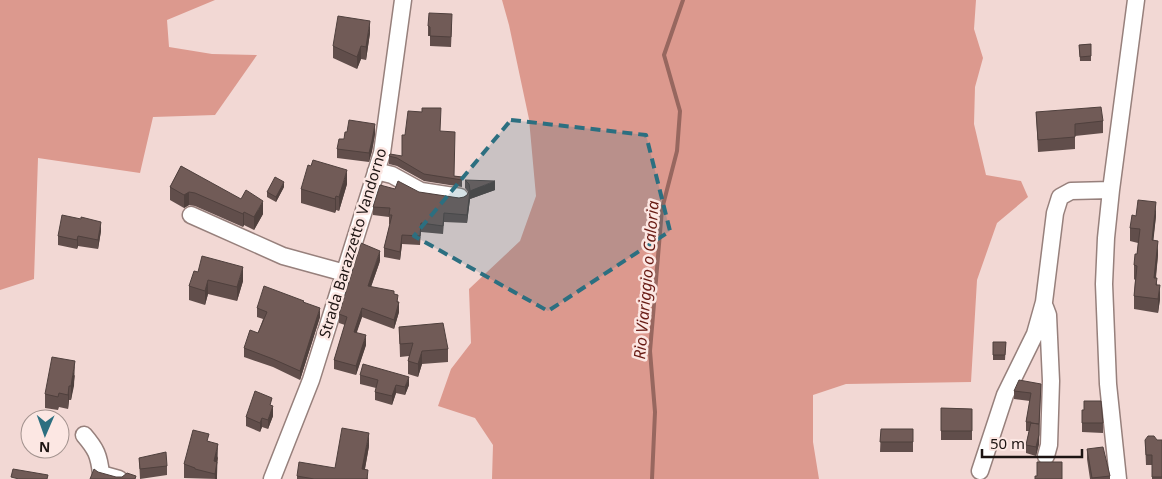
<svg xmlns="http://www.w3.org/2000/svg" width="1162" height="479" viewBox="0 0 1162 479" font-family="'Noto Sans',sans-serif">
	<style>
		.forest { fill: #dc998e }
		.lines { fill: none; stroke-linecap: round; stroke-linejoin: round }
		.stream { stroke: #97675f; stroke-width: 4 }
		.minor-casing { stroke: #97807c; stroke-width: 19 }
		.minor { stroke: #fff; stroke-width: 16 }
		.wall { fill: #614e4b }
		.shaded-wall { fill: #4f403d }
		.building { fill: #715b57; stroke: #4f403d }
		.marked { fill: #2c6f80; fill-opacity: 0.2; stroke: #2c6f80; stroke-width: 4; stroke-dasharray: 10 6; stroke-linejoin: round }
		.labels { text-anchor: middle; stroke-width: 5; stroke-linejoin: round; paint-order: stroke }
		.street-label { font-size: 15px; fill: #1d1412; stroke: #fce7e3 }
		.water-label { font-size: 16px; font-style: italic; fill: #681a13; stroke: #fce7e3 }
	</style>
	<rect width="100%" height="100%" fill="#f2d8d4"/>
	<path class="forest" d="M0,0h215l-48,20 2,27 43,7 45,1 -42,60 -62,2 -13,56 -102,-15 -4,121 -34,11z
		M502,0h474l-2,29 9,29 -8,29 -1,37 12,51 35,6 7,16 -31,26 -20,57 -6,102 -125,2 -33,11v47l6,37h-327l1,-34 -18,-27 -37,-12 13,-37 20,-26 -2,-54 51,-48 16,-45 -7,-77 -20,-94z"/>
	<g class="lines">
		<path class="stream" d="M652,479l3,-67 -5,-61 12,-142 15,-58 3,-40 -16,-56 19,-55"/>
		<defs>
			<path id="minor" d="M376,171l16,4 29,16 39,6
				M191,215l92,41 62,17
				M1045,307l3,8 3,66 -2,64 -3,11
				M84,435c12,14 15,20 17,39l18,5
				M980,471l25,-76 30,-61 9,-32 11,-89 5,-16 11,-6 40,-1
				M272,479l39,-99 71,-227 21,-153
				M1118,479l-10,-95 -4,-100 2,-46 5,-48 25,-190"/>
		</defs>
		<use href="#minor" class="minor-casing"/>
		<use href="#minor" class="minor"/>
	</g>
	<path class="wall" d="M452,24l-1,23 -21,-1v-10h-2v-10z
		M370,33l-4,27 -5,-1 -4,10 -24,-11v-12z
		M1091,44v17h-11l-1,-16z
		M1036,112l67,9v12l-28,3v13l-37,3z
		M440,131l14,45 8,1v10l-38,-6 -27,-15 -8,-2v-8h13l3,-21z
		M375,134l-3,17 -3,11 -32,-4v-9l7,-10z
		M181,166l82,48 -9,16 -10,-5 -1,2 -48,-21 -6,-1 -5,3 -14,-8v-13z
		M465,180l30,10 -25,9 -3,24 -23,-1 -1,12 -22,-2 -1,13 -18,-1 -2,16 -16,-3v-9l6,-24h-1v-7l-16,-2v-8l22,-18 64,9 5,-1 3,-2 2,-2 -4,-5z
		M347,184l-8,27 -3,-1 -1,3 -34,-10v-14z
		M284,187l-8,15 -9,-5v-5z
		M1156,216l-3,24 5,15 -2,23 4,21 -2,14 -24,-4v-13l1,-16 -1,-1v-14l3,-11 1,-11 -8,-2v-13z
		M101,231l-3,18 -20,-3 -1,3 -19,-4v-9z
		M380,261l-9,26 23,7 4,8 1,10 -5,17 -32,-12 -6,16 10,12 -10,30 -22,-6v-9l11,-35 -6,-2v-9z
		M198,272l45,9 -6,20 -29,-7 -3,11 -16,-5v-14z
		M304,303l16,14 -20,63 -27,-13 -29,-10v-9l14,-15 5,-14 -6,-2v-9z
		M399,327l49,22v13l-26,2 -4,13 -10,-3v-13l1,-5 -9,1z
		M993,342h13l-1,18h-12z
		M75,375l-4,25h-2l-1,9 -9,-2 -1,3 -13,-2v-14z
		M360,375l49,10 -4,10 -9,-2 -4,12 -17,-5v-8l1,-4 -16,-4z
		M1041,384l-2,60 -3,12 -10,-3v-8l3,-14h-3v-9l4,-21 -16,-2v-8z
		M1084,401l19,22v10l-21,-1v-22h2z
		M272,406l1,10 -5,13 -6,-2 -2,5 -14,-6v-9z
		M941,408l31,1v31h-31z
		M881,429h32v23h-33z
		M1145,440h17v39h-10v-14h-6z
		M209,441l9,17 -1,5v16l-33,-1v-14z
		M369,446l-4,23 3,10h-71v-3l38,-8z
		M1087,449l23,27v3h-20l-3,-20z
		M139,458l28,8v9l-27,4z"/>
	<path class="shaded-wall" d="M370,21v12l-4,27v-13z
		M361,46v13l-4,10v-12z
		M375,124v10l-3,17 -3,11v-9z
		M347,170v14l-8,27v-14z
		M495,181v9l-25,9 -3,24v-8l3,-24z
		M284,182v5l-8,15v-5z
		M189,192v13l-5,3v-13z
		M336,196v14l-1,3v-14z
		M263,201v13l-9,16v-13z
		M1156,202v14l-4,38v-14z
		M244,212v13l-1,2v-13z
		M101,222v9l-3,18v-9z
		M402,235v9l-2,16v-8z
		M78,236v10l-1,3v-9z
		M1158,241v14l-4,37v-14z
		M380,251v10l-12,34v-9z
		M243,267v14l-6,20v-14z
		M208,280v14l-3,11v-14z
		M1160,285v14l-2,14v-14z
		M399,302v10l-5,17v-9z
		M320,308v9l-20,63v-9z
		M362,308v9l-8,24v-9z
		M366,335v10l-10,30v-9z
		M422,351v13l-4,13v-13z
		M75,361l-1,25 -3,14v-14z
		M409,377v8l-4,10v-8z
		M396,385v8l-4,12v-9z
		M69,386v14l-1,9v-14z
		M273,406v10l-5,13v-9z
		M262,418v9l-2,5v-9z
		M369,433v13l-6,33 -1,-10z
		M1039,433v11l-3,12v-9z
		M218,444l-1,32v3h-2l-1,-18z"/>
	<path class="building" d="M429,13l23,1 -1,23 -21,-1v-9l-2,-1z
		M338,16l32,5 -4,26 -5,-1 -4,11 -24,-11z
		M1091,44v12l-11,1 -1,-12z
		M1101,107l2,14 -28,3v13l-37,3 -2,-28z
		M422,108h19l-1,23 15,1 -1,44 8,1v3l-38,-6 -27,-16 -8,-2 1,-2 12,2v-21h3l3,-24 14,1z
		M349,120l26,4 -3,17 -3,12 -32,-4 2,-10h5l1,-7h2z
		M313,160l34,10 -8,27 -3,-1 -1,3 -34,-10 7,-24 3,1z
		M181,166l60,33 5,-9 17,11 -9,16 -10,-5 -1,2 -48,-21 -6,-1 -5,3 -14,-8z
		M275,177l9,5 -8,15 -9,-5z
		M465,180l30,1 -25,10 -3,24 -23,-2 -1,13 -22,-3 -1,13 -18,-1 -2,17 -16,-4 8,-33h-3l1,-7 -17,-1 7,-22 15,4 3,-8 21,11 40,6 5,-1 3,-2 3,-5 -1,-6z
		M1138,200l18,2 -4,38 6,1 -4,37h3l-1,7h4l-2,14 -24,-3 3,-30 -3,-1 1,-11h2l3,-25 -10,-1 2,-13 4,1z
		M62,215l19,4v-2l20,5 -3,18 -20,-4 -1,4 -19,-4z
		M361,243l19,8 -12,35 26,5v3l4,1 -1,7h2l-5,18 -32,-12 -8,24 12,3 -10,31 -22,-6 13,-43 -8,-3z
		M202,256l41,11 -6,20 -29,-7 -3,11 -16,-5 5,-15 4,1z
		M264,286l40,15 -1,1 17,6 -20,63 -27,-12 -29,-11 6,-18 8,3 9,-21 -10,-4z
		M443,323l5,26 -26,2 -4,13 -10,-3 5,-18 -13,1 -1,-17z
		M993,342h13l-1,13h-12z
		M52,357l23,4 -4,25h-2l-1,9 -9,-2 -1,4 -13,-3z
		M363,364l46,13 -4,10 -9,-2 -4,11 -17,-4 3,-12 -18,-5z
		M1019,380l22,4 -2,40 -8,-1 8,1v11l-3,12 -10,-2 5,-23h-5l5,-29 -17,-2z
		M255,391l17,7 -2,7 3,1 -5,14 -6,-2 -2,5 -14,-6z
		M1084,401h17l2,22h-21v-13h2z
		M941,408l31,1v22h-31z
		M342,428l27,5 -7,36 6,1 -1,9h-53l-17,-3 2,-14 36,6z
		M881,429h32v13h-33z
		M193,430l16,4 -2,7 11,3 -4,17 3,1 -2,12 -20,-5v-1l-11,-4z
		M1148,436h6l3,4h5v37h-10v-22h-6l-1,-15z
		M1103,447l7,29 -18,2 -5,-29z
		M166,452l1,14 -27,3 -1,-11z
		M1037,462h25v17h-27v-3h2z
		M13,469l35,6 -1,4h-28l-8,-2z
		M94,469l4,3 18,5h6l5,-4 9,3 -1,3h-45z"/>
	<path class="marked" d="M511,120l135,15 24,96 -122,80 -134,-75z"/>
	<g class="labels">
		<g class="street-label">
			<text transform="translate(353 243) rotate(-73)" y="5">Strada Barazzetto Vandorno</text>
		</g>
		<g class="water-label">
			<text transform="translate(646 280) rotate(-85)" y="6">Rio Viariggio o Caloria</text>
		</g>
	</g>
	<g transform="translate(45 434) rotate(182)"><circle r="24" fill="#fce7e3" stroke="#a3938f"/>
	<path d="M0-4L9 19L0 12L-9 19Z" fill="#2c6f80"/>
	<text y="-8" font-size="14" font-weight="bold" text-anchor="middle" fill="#1d1412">N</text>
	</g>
	<path d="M982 449v8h100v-8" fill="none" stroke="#1d1412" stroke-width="2.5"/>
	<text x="990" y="449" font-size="15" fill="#1d1412" stroke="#fce7e3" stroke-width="4" paint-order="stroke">50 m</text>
</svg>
